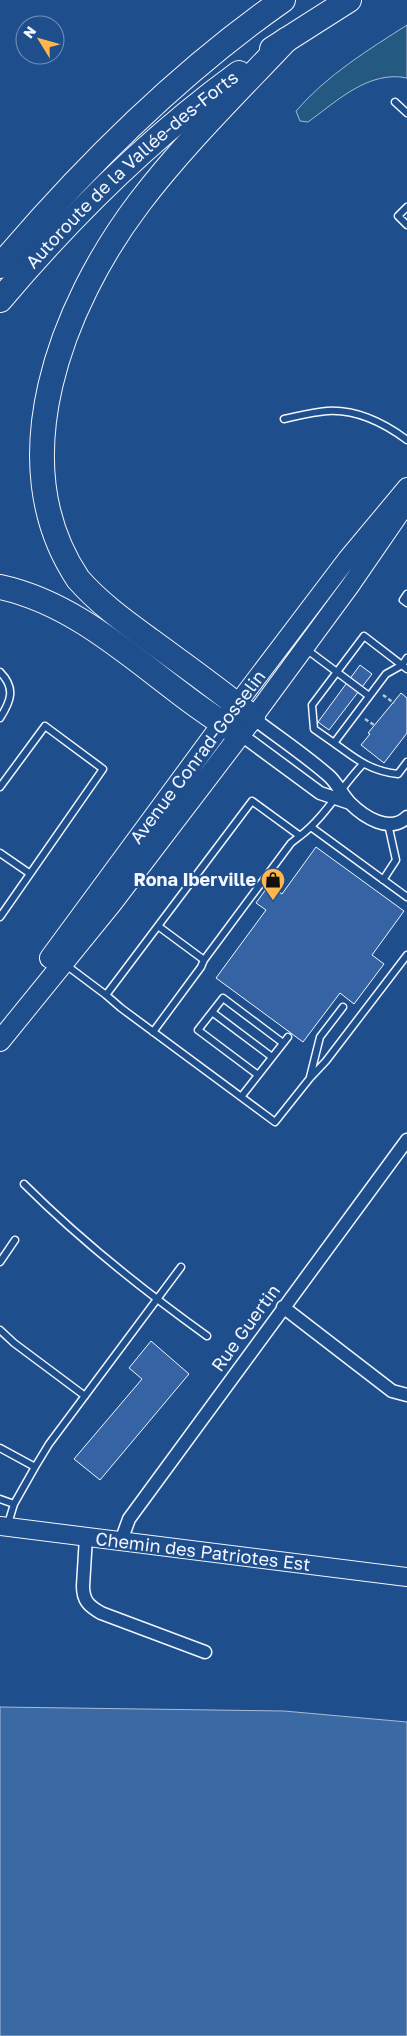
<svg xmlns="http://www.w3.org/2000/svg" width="407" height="2036" viewBox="0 0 407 2036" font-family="'Golos Text',sans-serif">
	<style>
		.green { fill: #245a82; stroke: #a8bbd7 }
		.water { fill: #3b69a3; stroke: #a8bbd7 }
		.building { fill: #3563a3; stroke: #f2f6ff }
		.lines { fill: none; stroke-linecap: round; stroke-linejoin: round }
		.lane-casing { stroke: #f2f6ff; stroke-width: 9 }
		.street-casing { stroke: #f2f6ff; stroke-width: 15 }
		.secondary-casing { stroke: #f2f6ff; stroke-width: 20 }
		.primary-casing { stroke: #f2f6ff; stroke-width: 22 }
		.highway-casing { stroke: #f2f6ff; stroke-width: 26 }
		.path { stroke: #b3c4dc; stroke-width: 2.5; stroke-dasharray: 4 2.5; stroke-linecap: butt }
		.lane { stroke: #1f4e8c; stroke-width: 6 }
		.street { stroke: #1f4e8c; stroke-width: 12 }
		.secondary { stroke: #1f4e8c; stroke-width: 18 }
		.primary { stroke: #1f4e8c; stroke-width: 20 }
		.highway { stroke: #1f4e8c; stroke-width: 24 }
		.labels { text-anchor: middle; stroke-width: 4; stroke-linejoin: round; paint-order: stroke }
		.street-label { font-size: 18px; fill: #f2f6ff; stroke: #1f4e8c }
		.poi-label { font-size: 18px; font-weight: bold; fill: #f2f6ff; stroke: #1f4e8c; text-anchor: end }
	</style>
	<rect width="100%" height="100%" fill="#1f4e8c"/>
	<path class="green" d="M407,25v53c-38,-8 -70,23 -99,44l-8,-1 -4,-10c31,-36 72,-61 111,-86z"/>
	<path class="water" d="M0,1707l284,4 123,11v314h-407z"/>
	<path class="building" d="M360,665l12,9 -43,56 -11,-8z
		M401,693l6,5v35l-23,30 -23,-18 9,-11 -2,-1z
		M316,847l88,64 -32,44 12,9 -30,40 -14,-11 -37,49 -87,-64 50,-68 -10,-7 13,-18 13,9z
		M151,1341l38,33 -89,106 -26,-21 68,-80 -13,-11z"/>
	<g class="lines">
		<defs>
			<path id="lane" d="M395,102l12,11
				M407,207l-9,9 9,9
				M284,419c14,-3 29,-7 43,-8 29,-2 57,12 80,29
				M407,594l-4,6 4,3
				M306,649l63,47
				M407,658l-5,7 -16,9 -52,69c22,16 36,28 64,31l9,-12
				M0,672c16,16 11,29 0,46
				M334,743l-20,-14 -2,-24 52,-69 43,33
				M0,787l45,-61 58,43 -103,148
				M311,827l96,70
				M0,853l29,20
				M383,880l13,-20 -8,-36
				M158,926l46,34 87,-117 9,-7
				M66,965l40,30 146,-194 48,35c25,-19 41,-49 63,-72
				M106,995l15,13 154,114 35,-44 16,-17 81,-106
				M212,1012l60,45
				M153,1032l48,-65 3,-7
				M258,1075l-60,-45 25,-32 60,45
				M310,1077l10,-40 23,-30
				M241,1097l47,-60
				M24,1184c56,56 119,106 183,152
				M0,1262l15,-22
				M0,1330l14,13 71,53
				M0,1448l35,19 -21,37 -7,23
				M35,1467l14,-23 132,-177
				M0,1499l14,5"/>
			<path id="street" d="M253,718c25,19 52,37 76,58 8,7 13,19 21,27 14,14 40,31 57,14
				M240,734l80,59 30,10
				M283,1307l109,84 15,4
				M86,1537l-3,49c0,15 6,20 18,27l104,39
				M121,1541l8,-22 278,-379"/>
			<path id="secondary" d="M237,704l110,-145 60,-72
				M253,718l97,-132 57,-83
				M0,1526l407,51"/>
			<path id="primary" d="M50,958l181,-246
				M0,1041l112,-138 138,-181"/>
			<g id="highway">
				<path d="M272,49l77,-49"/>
				<path d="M0,266c84,-99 176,-191 283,-266"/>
				<path id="s1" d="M0,300c71,-84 150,-162 239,-227"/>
				<path d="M0,587c93,20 160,101 240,147"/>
				<path d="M253,718c-33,-28 -69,-53 -103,-78 -26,-19 -51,-37 -72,-61 -78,-117 -16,-274 61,-376 44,-58 97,-110 147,-163"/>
			</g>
		</defs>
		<use href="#lane" class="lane-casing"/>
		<use href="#street" class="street-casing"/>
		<use href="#secondary" class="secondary-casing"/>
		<use href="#primary" class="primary-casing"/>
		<use href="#highway" class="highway-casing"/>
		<path class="path" d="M383,695l11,8
			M365,719l9,6"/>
		<use href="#lane" class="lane"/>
		<use href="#street" class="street"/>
		<use href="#secondary" class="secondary"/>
		<use href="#primary" class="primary"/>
		<use href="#highway" class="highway"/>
	</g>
	<defs>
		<symbol id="shop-pin" viewBox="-11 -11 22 30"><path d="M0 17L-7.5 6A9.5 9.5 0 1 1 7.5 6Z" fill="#ffb74d" stroke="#1f4e8c"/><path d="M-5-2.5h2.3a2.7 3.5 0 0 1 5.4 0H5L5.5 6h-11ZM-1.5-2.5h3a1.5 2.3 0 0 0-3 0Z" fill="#111"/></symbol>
	</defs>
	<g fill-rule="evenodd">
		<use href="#shop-pin" x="259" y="866" width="28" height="38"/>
	</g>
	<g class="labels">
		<g class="street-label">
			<text dy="6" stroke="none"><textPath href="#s1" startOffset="186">Autoroute de la Vallée-des-Forts</textPath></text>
			<text transform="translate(198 757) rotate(-53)" y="6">Avenue Conrad-Gosselin</text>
			<text transform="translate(246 1328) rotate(-54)" y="6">Rue Guertin</text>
			<text transform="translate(203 1552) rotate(7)" y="6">Chemin des Patriotes Est</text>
		</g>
		<g class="poi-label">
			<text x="256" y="886">Rona Iberville</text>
		</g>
	</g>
	<g transform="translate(40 40) rotate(307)"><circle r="24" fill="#1f4e8c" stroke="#7391ba"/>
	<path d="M0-4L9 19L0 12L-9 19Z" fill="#ffb74d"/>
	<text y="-8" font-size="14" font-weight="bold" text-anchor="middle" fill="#f2f6ff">N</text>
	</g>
</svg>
